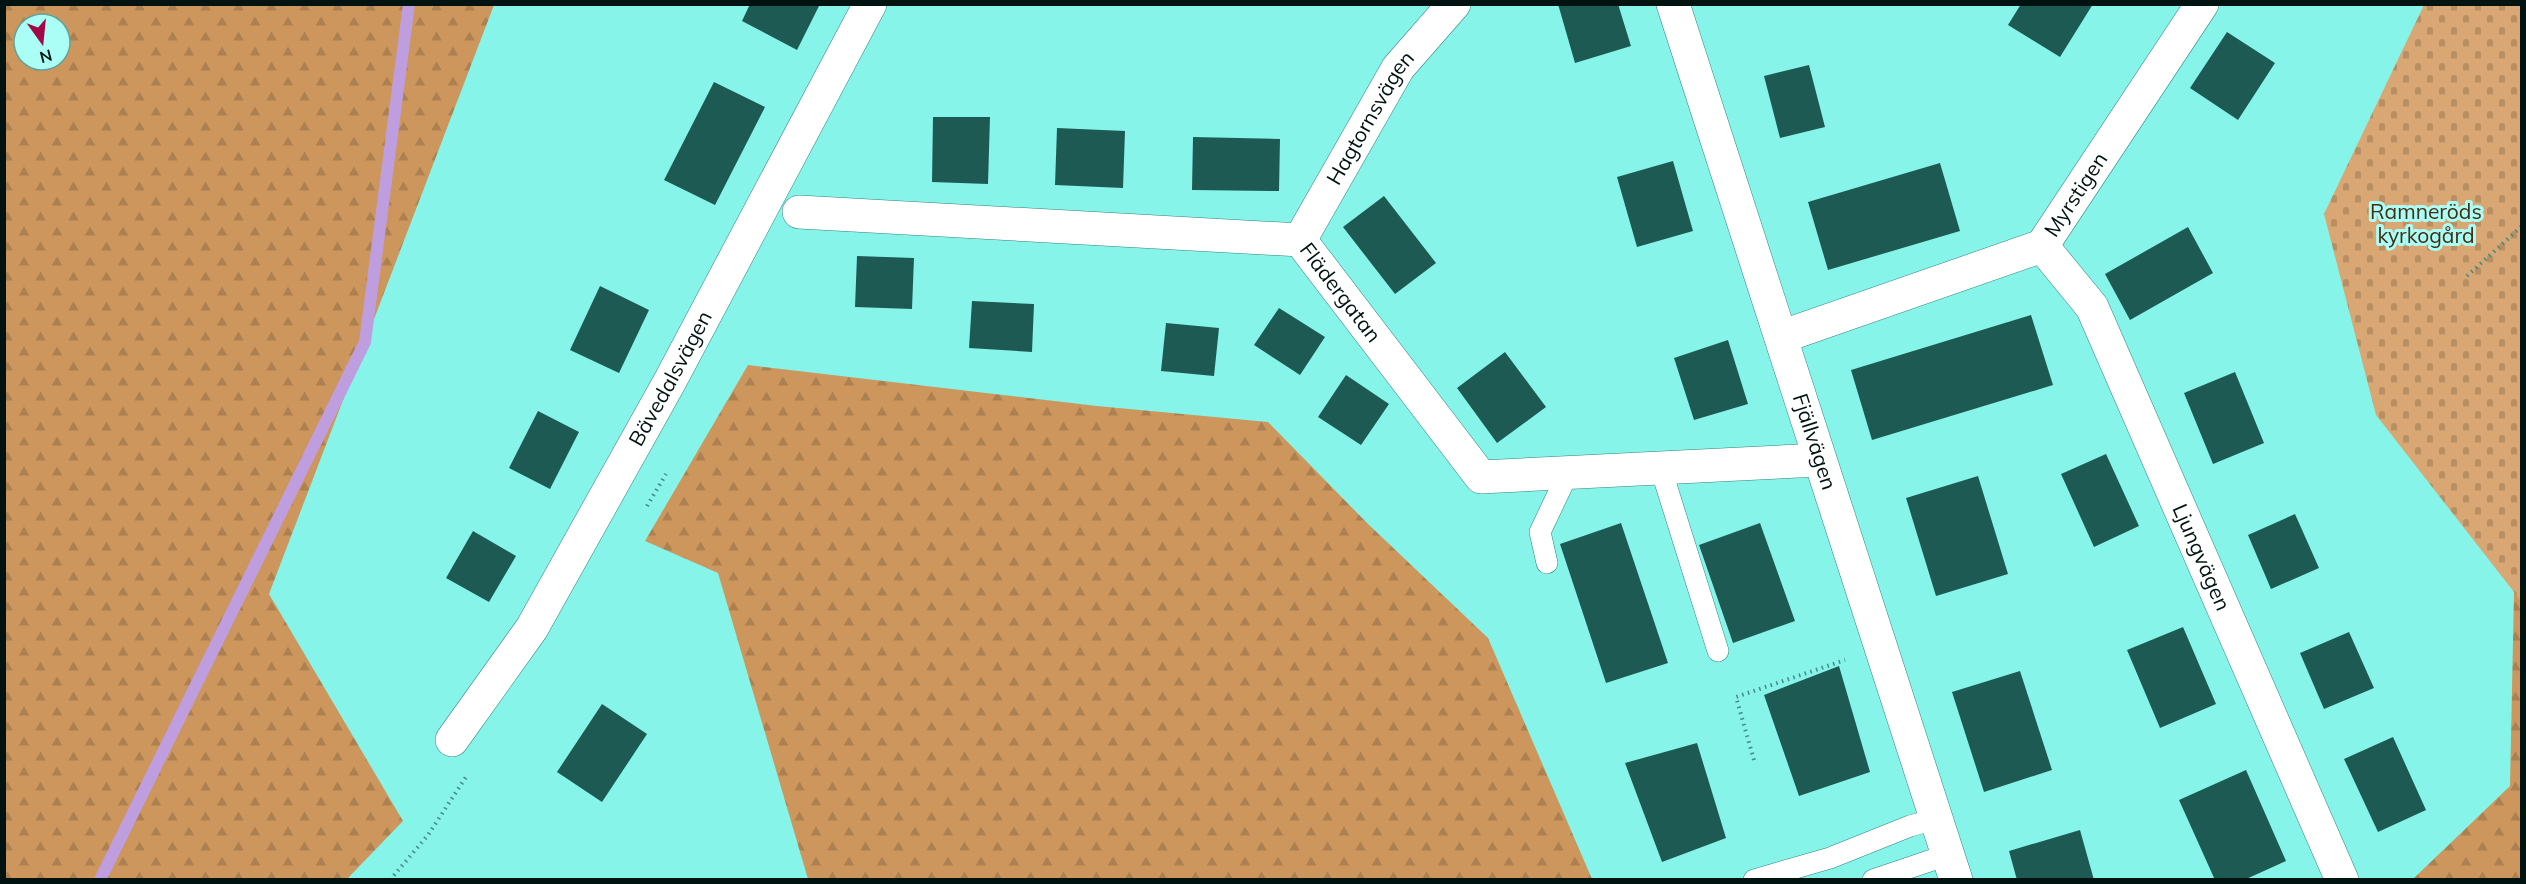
<svg xmlns="http://www.w3.org/2000/svg" width="2526" height="884" viewBox="0 0 2526 884" font-family="Mulish,sans-serif">
	<style>
		.forest { fill: url(#forest-firs); fill-rule: evenodd }
		.cemetery { fill: url(#cemetery-stones) }
		.lines { fill: none; stroke-linecap: round; stroke-linejoin: round }
		.stream { stroke: #bf9edf; stroke-width: 12 }
		.building { fill: #1e5a54 }
		.lane-casing { stroke: #2f857e; stroke-width: 22 }
		.street-casing { stroke: #2f857e; stroke-width: 34 }
		.path { stroke: #478983; stroke-width: 4; stroke-dasharray: 1.5 4.5; stroke-linecap: butt }
		.lane { stroke: #fff; stroke-width: 21 }
		.street { stroke: #fff; stroke-width: 33 }
		.labels { text-anchor: middle; stroke-width: 6; stroke-linejoin: round; paint-order: stroke }
		.street-label { font-size: 21px; fill: #001311; stroke: #aafef5 }
		.park-label { font-size: 21px; fill: #452e14; stroke: #aafef5 }
	</style>
	<defs>
		<pattern id="forest-firs" width="22" height="20" patternUnits="userSpaceOnUse" patternTransform="scale(1.5)"><rect width="22" height="20" fill="#cc965d"/><path d="M5 1l3.5 6h-7zM16 11l3.5 6h-7z" fill="#ad8050"/></pattern>
		<pattern id="cemetery-stones" width="16" height="16" patternUnits="userSpaceOnUse" patternTransform="scale(1.5)"><rect width="16" height="16" fill="#d8a774"/><path d="M2 7V4a2 2 0 0 1 4 0v3zM10 15v-3a2 2 0 0 1 4 0v3z" fill="#b88f63"/></pattern>
	</defs>
	<rect width="100%" height="100%" fill="#87f4ea"/>
	<path class="forest" d="M5,4l489,1 -225,589 134,227 -56,58h-342zM24,24h36v36h-36z
		M748,365l349,41 171,16 99,101 121,115 104,241h-784l-90,-306 -73,-32z
		M2514,592l8,9 -1,278 -109,1 98,-94z"/>
	<path class="cemetery" d="M2424,5h97v596l-145,-186 -52,-201z"/>
	<g class="lines">
		<path class="stream" d="M100,880l265,-538 44,-338"/>
	</g>
	<path class="building" d="M750,4h70l-23,46 -55,-29z
		M1558,4h60l13,42 -56,17z
		M2021,4h72l-33,53 -52,-32z
		M2227,32l48,31 -37,57 -48,-32z
		M1809,65l16,62 -45,11 -16,-62z
		M714,82l51,25 -50,98 -51,-25z
		M933,117h57l-2,67 -56,-2z
		M1057,128l68,3 -2,57 -68,-3z
		M1193,137l87,2 -1,52 -87,-1z
		M1673,161l20,70 -56,16 -20,-70z
		M1940,163l20,68 -132,39 -20,-68z
		M1384,196l52,67 -41,31 -52,-67z
		M2188,227l25,46 -83,47 -25,-46z
		M857,256l57,2 -2,51 -57,-2z
		M600,286l49,24 -30,63 -49,-23z
		M972,301l62,3 -2,48 -63,-4z
		M1279,308l46,29 -25,38 -46,-30z
		M2031,315l22,70 -181,55 -21,-70z
		M1166,323l53,5 -5,48 -53,-5z
		M1728,340l20,64 -54,16 -20,-62z
		M1505,352l41,55 -49,36 -40,-55z
		M2235,372l29,71 -51,21 -29,-71z
		M1346,375l43,29 -28,41 -43,-28z
		M538,411l41,21 -29,57 -41,-21z
		M2106,454l33,72 -45,21 -33,-73z
		M1978,476l30,98 -72,22 -30,-98z
		M2295,514l24,54 -48,21 -23,-54z
		M1621,523l47,140 -62,20 -46,-139z
		M1760,523l35,98 -62,22 -34,-98z
		M473,531l43,25 -27,46 -43,-24z
		M2183,627l33,77 -56,24 -33,-78z
		M2349,632l25,56 -50,21 -24,-56z
		M1839,666l31,106 -71,24 -35,-101z
		M2020,671l32,99 -68,22 -32,-100z
		M602,704l45,30 -45,68 -45,-30z
		M2393,737l33,73 -48,22 -34,-73z
		M1697,743l29,95 -64,24 -37,-99z
		M2246,770l40,91 -42,19h-29l-36,-80z
		M2080,830l14,50h-77l-8,-29z"/>
	<g class="lines">
		<defs>
			<path id="lane" d="M1661,469l57,182
				M1547,563l-7,-31 28,-59
				M1754,880l76,-22 80,-32 26,-7
				M1873,880l74,-25"/>
			<g id="street">
				<path id="s1" d="M1673,4l283,876"/>
				<path id="s2" d="M799,212l501,28 181,237 338,-17"/>
				<path id="s3" d="M1300,240l98,-172 56,-64"/>
				<path id="s4" d="M2042,246l50,61 250,573"/>
				<path id="s5" d="M1781,337l261,-91 160,-242"/>
				<path id="s6" d="M452,740l80,-112 138,-247 200,-377"/>
			</g>
		</defs>
		<use href="#lane" class="lane-casing"/>
		<use href="#street" class="street-casing"/>
		<path class="path" d="M2467,276l55,-50
			M647,506l19,-32
			M1754,760l-18,-63 109,-37
			M390,880l38,-45 38,-58"/>
		<use href="#lane" class="lane"/>
		<use href="#street" class="street"/>
	</g>
	<g class="labels">
		<g class="street-label">
			<text dy="7" stroke="none"><textPath href="#s3" startOffset="141">Hagtornsvägen</textPath></text>
			<text dy="7" stroke="none"><textPath href="#s5" startOffset="338">Myrstigen</textPath></text>
			<text dy="7" stroke="none"><textPath href="#s2" startOffset="568">Flädergatan</textPath></text>
			<text dy="7" stroke="none"><textPath href="#s6" startOffset="423">Bävedalsvägen</textPath></text>
			<text dy="7" stroke="none"><textPath href="#s1" startOffset="460">Fjällvägen</textPath></text>
			<text dy="7" stroke="none"><textPath href="#s4" startOffset="352">Ljungvägen</textPath></text>
		</g>
		<g class="park-label">
			<text x="2426" y="219">Ramneröds<tspan x="2426" dy="24">kyrkogård</tspan></text>
		</g>
	</g>
	<rect width="2526" height="884" fill="none" stroke="#001311" stroke-width="12"/>
	<g transform="translate(42 42) rotate(165)"><circle r="28" fill="#aafef5" stroke="#66a09a" stroke-width="1.5"/>
	<path d="M0-4.5L10 22L0 15L-10 22Z" fill="#a20846"/>
	<text y="-9" font-size="16" font-weight="bold" text-anchor="middle" fill="#001311">N</text>
	</g>
</svg>
